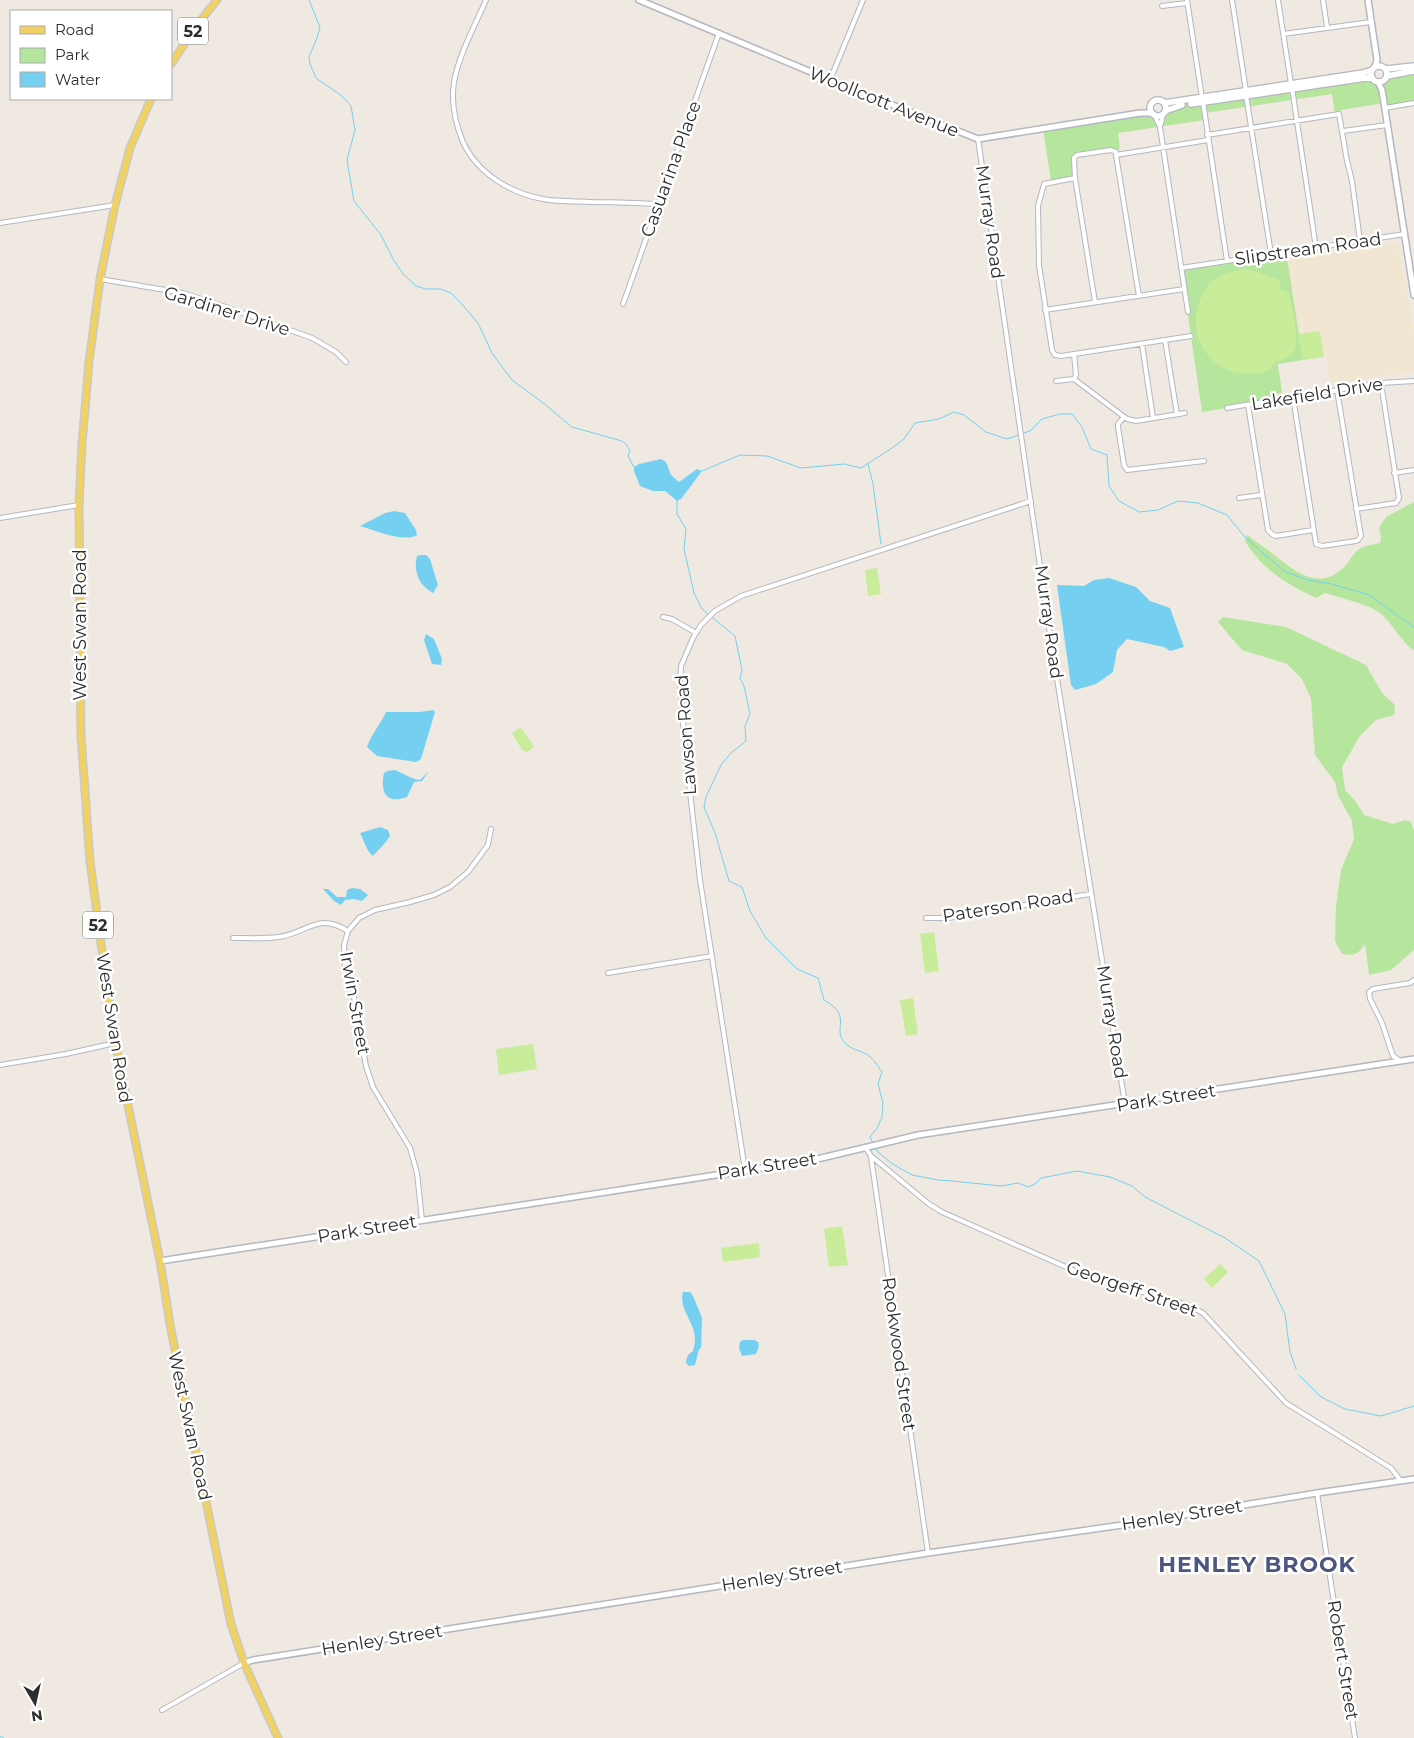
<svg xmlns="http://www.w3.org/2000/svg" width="1414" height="1738" viewBox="0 0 1414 1738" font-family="Montserrat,sans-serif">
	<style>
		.education { fill: #f0e6d1 }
		.green { fill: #b6e59e }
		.pitch { fill: #c9ec9a }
		.water { fill: #75cff0 }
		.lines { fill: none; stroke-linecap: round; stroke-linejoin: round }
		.stream { stroke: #75cff0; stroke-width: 1 }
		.minor-casing { stroke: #b4b7c1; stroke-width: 6 }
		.tertiary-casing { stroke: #b4b7c1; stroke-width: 8 }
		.secondary-casing { stroke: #b4b7c1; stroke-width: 8 }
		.primary-casing { stroke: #c9c9c9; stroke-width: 9 }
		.minor { stroke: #fff; stroke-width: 4 }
		.tertiary { stroke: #fff; stroke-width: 5 }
		.secondary { stroke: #fff; stroke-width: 5.5 }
		.primary { stroke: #f2d163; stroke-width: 6 }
		.labels { text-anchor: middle; stroke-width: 5; stroke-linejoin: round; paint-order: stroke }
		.shield { fill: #fff; stroke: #6d6d6d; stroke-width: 1 }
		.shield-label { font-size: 16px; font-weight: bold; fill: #2e2e2e }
		.street-label { font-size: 18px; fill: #2e2e2e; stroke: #fff }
		.district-label { font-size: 22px; font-weight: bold; letter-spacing: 1px; fill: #4d5680; stroke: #fff }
	</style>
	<rect width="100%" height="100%" fill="#efe9e1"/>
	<path class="education" d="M1398,242l16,90v40l-84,13 -4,-28 -23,3 -19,-103z"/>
	<path class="green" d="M1414,74v29l-29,5 -1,-5 -43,7 -2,4h-4l-3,-20 -127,19v7l-87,13 2,16 -43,6 -2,1v22l-24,3 -8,-52 97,-16 18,2 16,-9 191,-29 13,5 6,-1 3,-5z
		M1286,252l17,108 -25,4 5,35 -81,13 -21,-144z
		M1414,502v148c-9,-3 -23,-29 -34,-37 -10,-8 -42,-16 -55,-20l-9,5c-31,-15 -53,-28 -71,-57l2,-6c8,6 17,12 25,18 21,17 46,39 71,15 6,-5 7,-10 12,-15 5,-7 16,-8 25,-10l1,-6 -2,-9 7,-11z
		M1223,617l63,10 80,38 16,28 13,12 -1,10 -18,5 -16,16 -18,31 3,23 11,12 8,13 29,9 12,-4 6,2 3,9v119l-23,20 -22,5 -4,-31c-8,11 -10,12 -23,10l-7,-13 1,-35 5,-36 13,-31 -2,-18 -14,-26 -3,-13 -20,-27 -4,-56 -9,-20 -15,-15 -45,-14 -24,-28z"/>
	<path class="pitch" d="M1246,269l34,11v9l7,2 3,5c2,13 10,43 4,55 -4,7 -13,10 -20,11l-4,8c-44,17 -86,-22 -71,-67 3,-8 7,-17 14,-23 10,-7 22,-9 33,-11z
		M1320,331l4,26 -21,3 -5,-26z
		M877,568l4,26 -13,2 -3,-26z
		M520,728l3,2 11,17 -7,5 -5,-2 -10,-17z
		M934,932l5,39 -14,2 -5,-39z
		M913,998l5,36 -12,2 -6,-36z
		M533,1044l4,25 -38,6 -3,-26z
		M842,1226l6,39 -19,2 -5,-38z
		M759,1243l1,14 -37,5 -2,-14z
		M1220,1264l8,8 -16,16 -8,-9z"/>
	<path class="water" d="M661,459l5,3 5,13 8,7 18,-13 5,2 -21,28 -4,2 -12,-10h-12l-13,-5 -6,-15v-4l5,-3z
		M394,511l11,2 11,17 1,5c-13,8 -43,-5 -57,-9l25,-13z
		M421,555h5l4,4 8,26 -5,8c-14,-7 -20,-22 -16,-37z
		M1109,578l27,9 14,14 20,7 14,39 -14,4 -6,-4 -37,-8 -10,11 -4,22 -17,12 -21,6 -4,-5 -14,-100 27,1 10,-6z
		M426,634l8,5 8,20 -1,6 -9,-1 -8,-24z
		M433,710l2,2 -14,47 -5,3 -39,-6 -10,-9c5,-14 13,-22 19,-35h34z
		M395,770c8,3 16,9 25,10l9,-9 -7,10 -8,1 -7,15c-22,8 -27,-6 -23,-24l3,-2z
		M380,827l8,3 2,6c-5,8 -11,13 -17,20 -7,-5 -9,-16 -13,-23z
		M352,888l8,1 8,6 -6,6 -8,-2 -9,1 -4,5 -7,-4 -11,-12h5l9,8h9l1,-7z
		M683,1292h7l3,4 9,22 -1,30 -2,1 -4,16 -6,1 -3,-3c1,-6 1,-8 7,-12 1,-4 2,-9 2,-12 0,-17 -17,-30 -12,-47z
		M743,1340h11l4,2 1,4 -3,8 -14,2 -3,-8 1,-6z"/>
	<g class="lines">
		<path class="stream" d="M309,0l11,27 -3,11 -8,19 1,7 6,14 26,18 9,10 4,24 -8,30 7,41 27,34 12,24 10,15 13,12 10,3h14l11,4 9,9 18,21 14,30 20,27 30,22 30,25 50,14 5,4 3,6 -2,5 6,11
			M868,464l5,20 8,60
			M702,471l38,-16 27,1 34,12 43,-4 17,4 31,-20 12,-9 11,-16 24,-4 15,-7 10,3 22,17 21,7 23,-8 12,-12 18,-5h12l10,13 9,22 16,6 2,31 10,15 20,11 19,-2 20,-9 20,2 29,12 17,21 21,19 21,17 22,8 24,4 37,11 45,32
			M677,501v13l9,15 -2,20 10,44 8,16 33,27 7,34 -2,8 4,8 6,28 -5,12 1,15 -14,11 -11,13 -15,32 -2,10 11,26 14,48 13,6 8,24 16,27 31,31 21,9 6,22c30,17 7,28 21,43 7,7 14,7 21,11 7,4 11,11 16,18l-4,12 5,19 -1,14 -5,11 -7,9 3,6
			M874,1147l3,4 14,12 21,12 26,5 14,1 49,5 17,-3 10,4 7,-3 6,-6 36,-7 33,6 22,9 13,11 80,41 34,23 26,53 5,38 6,17
			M1299,1375l22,22 24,12 36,7 33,-10
			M0,1736l4,2"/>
		<defs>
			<path id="minor" d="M486,0c-11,26 -27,54 -32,82 -3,20 1,41 9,60 14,31 47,51 80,57 16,3 34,2 50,3 22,0 43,1 65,2
				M1187,0l15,98
				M1232,0l14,91
				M1278,0l13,84
				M1323,0l4,27
				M1162,6l25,-3
				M1283,34l88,-12
				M830,80l33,-80
				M1292,88l24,160
				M1246,95l25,159
				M1203,102l24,159
				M1385,108l29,-5
				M1154,114l6,13 28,185
				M1161,124l2,-11
				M1343,131l44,-6
				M1207,135l132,-21 8,47 5,20 8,60
				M978,139l72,496 75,469
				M1116,155l92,-15
				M1075,178l-31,6 -6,22 1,59 13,85 3,5 6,1 130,-20
				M0,223l115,-18
				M1181,268l224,-34
				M100,279l83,14 40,13 89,32 24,14 10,10
				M1095,302l-20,-124 -1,-20 3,-3 34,-5 5,2v3l23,141
				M623,304l96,-271
				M1045,310l139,-21
				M1165,340l12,74
				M1142,344l11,74
				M1074,379l53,40 9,2 49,-8
				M1056,381l18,-2 2,-4 -2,-21
				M1293,397l23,147 6,2 34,-5 2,-1 3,-4 -24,-146
				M1248,405l20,125 5,5 3,1 37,-6
				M1227,408l154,-25 33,-2
				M1124,417l-6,7v3l6,38 3,5 77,-9
				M1394,473l20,-3
				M1239,498l22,-3
				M1356,509l40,-6 3,-5 -18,-115
				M0,518l79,-13
				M663,617l9,2 24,14
				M926,918h22l142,-24
				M233,938c15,0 31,1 46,-1 31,-5 38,-25 69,-6
				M608,973l104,-17
				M1399,1060l-6,-4 -11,-33 -12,-24 -1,-7 4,-3 37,-6 4,-3
				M0,1065l66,-11 49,-11
				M865,1147l6,9 58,48 13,8 142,63 103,30 16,8 83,90 105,65 9,12
				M871,1157l57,396
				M745,1170l-45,-290 -15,-132 -5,-66 1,-16 12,-28 8,-13 14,-14 26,-15 290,-95
				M422,1220l-5,-47 -7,-25 -37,-61 -7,-21 -15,-86 -6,-15 -1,-20 4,-14 11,-13 16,-8 35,-8 24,-7 16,-8 18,-15 20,-27 3,-16
				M1317,1493l38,245
				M162,1710l82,-47"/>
			<path id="tertiary" d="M639,0l191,80 148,59 162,-26h12
				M1368,0l9,60 -2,7
				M1378,82l4,8 32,205
				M160,1261l653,-101 105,-25 496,-76
				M244,1663l9,-3 675,-107 194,-28 195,-32 97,-14"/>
			<path id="secondary" d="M1371 74a8 8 0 1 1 16 0a8 8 0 1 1-16 0Z
				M1386,69l28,-3
				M1387,76l27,-5
				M1150 108a8 8 0 1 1 16 0a8 8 0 1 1-16 0Z
				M1164,103l199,-30 9,-3
				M1191,104l181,-27
				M1165,111l17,-6"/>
			<path id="primary" d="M171,64l26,-39 20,-25
				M151,99l-21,49 -15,57 -15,74 -11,83 -7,82 -3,61 2,231 9,125 23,171 47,229 11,69 60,294 13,39 34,75"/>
		</defs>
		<use href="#minor" class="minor-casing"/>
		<use href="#tertiary" class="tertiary-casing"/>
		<use href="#secondary" class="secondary-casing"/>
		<use href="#primary" class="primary-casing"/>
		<use href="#minor" class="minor"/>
		<use href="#tertiary" class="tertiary"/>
		<use href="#secondary" class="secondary"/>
		<use href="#primary" class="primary"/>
	</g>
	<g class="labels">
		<g class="shield">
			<rect x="178" y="17.5" width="30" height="27" rx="4"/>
			<rect x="83" y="911.5" width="30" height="27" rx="4"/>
		</g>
		<g class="shield-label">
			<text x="193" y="37">52</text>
			<text x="98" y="931">52</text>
		</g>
		<g class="street-label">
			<text transform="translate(884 102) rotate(22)" y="6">Woollcott Avenue</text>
			<text transform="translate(671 169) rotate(-70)" y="6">Casuarina Place</text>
			<text transform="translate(990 222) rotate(82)" y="6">Murray Road</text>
			<text transform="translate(1308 249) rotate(-8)" y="6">Slipstream Road</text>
			<text transform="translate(227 311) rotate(17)" y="6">Gardiner Drive</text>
			<text transform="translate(1317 394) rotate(-9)" y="6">Lakefield Drive</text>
			<text transform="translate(1049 622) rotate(82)" y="6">Murray Road</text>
			<text transform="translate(80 625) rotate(-90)" y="6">West Swan Road</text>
			<text transform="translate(686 735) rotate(-94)" y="6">Lawson Road</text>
			<text transform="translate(1008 906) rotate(-9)" y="6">Paterson Road</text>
			<text transform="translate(355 1003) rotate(80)" y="6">Irwin Street</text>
			<text transform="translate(1112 1022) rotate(81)" y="6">Murray Road</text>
			<text transform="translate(114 1028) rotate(81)" y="6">West Swan Road</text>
			<text transform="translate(1166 1098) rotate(-9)" y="6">Park Street</text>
			<text transform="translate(767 1166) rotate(-9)" y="6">Park Street</text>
			<text transform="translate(367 1229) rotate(-9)" y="6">Park Street</text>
			<text transform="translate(1132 1289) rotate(19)" y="6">Georgeff Street</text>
			<text transform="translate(899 1354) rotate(82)" y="6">Rookwood Street</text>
			<text transform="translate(190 1426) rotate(78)" y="6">West Swan Road</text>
			<text transform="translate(1182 1515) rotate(-9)" y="6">Henley Street</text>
			<text transform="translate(782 1576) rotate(-9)" y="6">Henley Street</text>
			<text transform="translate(382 1640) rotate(-9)" y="6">Henley Street</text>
			<text transform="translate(1343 1660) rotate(81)" y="6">Robert Street</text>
		</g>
		<g class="district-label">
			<text x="1257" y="1572">HENLEY BROOK</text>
		</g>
	</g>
	<rect x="10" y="10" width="162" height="90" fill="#ffffff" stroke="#ababab"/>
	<rect x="20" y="26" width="25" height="8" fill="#f2d163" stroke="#ababab"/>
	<text x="55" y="35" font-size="15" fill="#2e2e2e">Road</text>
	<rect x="20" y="48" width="25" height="15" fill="#b6e59e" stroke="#ababab"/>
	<text x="55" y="60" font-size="15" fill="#2e2e2e">Park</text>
	<rect x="20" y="72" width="25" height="15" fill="#75cff0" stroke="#ababab"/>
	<text x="55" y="85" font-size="15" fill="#2e2e2e">Water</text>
	<g transform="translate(35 1703) rotate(171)" stroke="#ffffff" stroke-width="4" paint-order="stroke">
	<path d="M0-4L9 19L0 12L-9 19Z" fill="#2e2e2e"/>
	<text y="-8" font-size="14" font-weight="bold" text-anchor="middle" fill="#2e2e2e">N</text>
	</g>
</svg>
